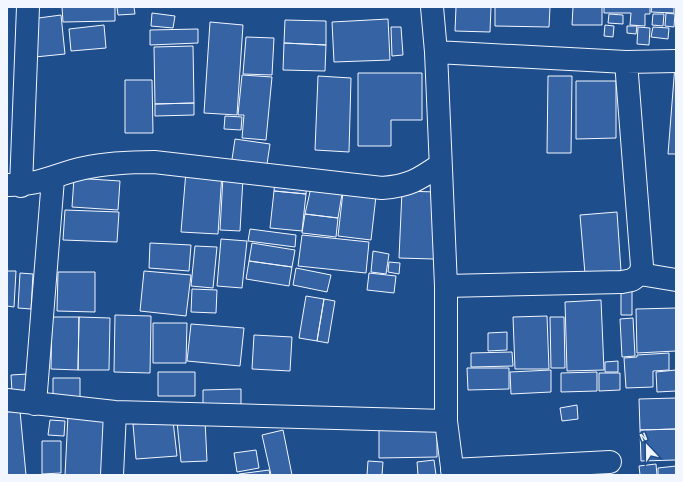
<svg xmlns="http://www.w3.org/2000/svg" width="683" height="482" viewBox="0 0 683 482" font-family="'Fira Sans Condensed',sans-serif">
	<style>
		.building { fill: #3563a3; stroke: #f2f6ff }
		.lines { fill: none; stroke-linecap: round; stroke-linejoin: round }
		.minor-casing { stroke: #f2f6ff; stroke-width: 24 }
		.minor { stroke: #1f4e8c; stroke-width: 22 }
	</style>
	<rect width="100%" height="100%" fill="#1f4e8c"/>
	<path class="building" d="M62,7h53v14l-52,1z
		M117,7h17l1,7 -17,1z
		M456,7h35l-1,25 -35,-1z
		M495,7h55l-1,20 -54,-1z
		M573,7h29v18h-30z
		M604,7h46v7h-5v12l-15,-1 1,-12h-27z
		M652,7h22v6l-23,-1z
		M152,13l23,3 -2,12 -22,-2z
		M666,13l9,1 -1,13 -9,-1z
		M609,14l14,1v9l-15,-1z
		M653,14h11l-1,12 -11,-1z
		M61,15l4,39 -30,3 -4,-38z
		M388,19l2,41 -56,2 -2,-40z
		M285,20l41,1v24l-42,-2z
		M210,22l33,3 -6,90 -33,-2z
		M104,25l2,23 -35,3 -2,-22z
		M605,25l9,1 -1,11 -9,-1z
		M627,26h10l-1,8 -9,-1z
		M391,27h10l2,28 -11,1z
		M638,27l12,1 -1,17 -12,-1z
		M653,27l16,1 -1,11 -17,-2z
		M198,29v14l-48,2v-15z
		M246,37l28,1 -2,37 -29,-1z
		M284,43l42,2 -1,26 -42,-1z
		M193,46l1,57 -39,1 -1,-57z
		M675,65l1,1v88h-8z
		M358,73h64v47h-31v26h-33z
		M242,75l30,2 -6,63 -24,-2 2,-23h-6z
		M318,76l33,2 -2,74 -34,-2z
		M548,76h24l-1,77h-24z
		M125,80h27l1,53h-28z
		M576,81h40v57l-40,1z
		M194,103v12l-39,1v-12z
		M225,116l17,1 -1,13 -17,-1z
		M235,139l35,5 -4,27 -35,-5z
		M186,171l36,2 -4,61 -37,-2z
		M223,177l20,1 -3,53 -20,-1z
		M275,177l32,3 -1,14 -32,-3z
		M74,178l46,3 -2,29 -46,-3z
		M312,183l31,5 -5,30 -33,-4z
		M274,191l32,3 -4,37 -32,-3z
		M402,191l35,1 -3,67 -35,-1z
		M343,192l33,4 -5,44 -33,-4z
		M65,210l54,2 -2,30 -54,-2z
		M617,212l4,59 -36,3 -5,-59z
		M305,214l33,4 -2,19 -34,-4z
		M250,229l46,6 -1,12 -47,-6z
		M302,235l67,7 -3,31 -68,-7z
		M221,239l26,2 -5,47 -25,-2z
		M150,243l41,2 -2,26 -40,-3z
		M252,243l43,7 -3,17 -43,-6z
		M195,246l22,1 -4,41 -22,-2z
		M373,251l16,3 -3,20 -15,-2z
		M249,261l43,6 -3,19 -43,-7z
		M389,262l11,1 -1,11 -11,-2z
		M296,268l35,7 -4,17 -34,-7z
		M7,271h9l-2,36 -7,-1z
		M144,271l47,4 -5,41 -46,-5z
		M58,272h37v40l-38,-1z
		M20,273l13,1 -2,35 -13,-1z
		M369,273l27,3 -2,17 -27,-3z
		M192,289l25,1 -1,23 -25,-1z
		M632,289v26h-11v-25z
		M306,296l18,3 -7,42 -18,-3z
		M324,299l11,2 -7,42 -11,-2z
		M601,300l3,70 -37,1 -2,-69z
		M676,308v43l-39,2 -1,-44z
		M115,315l36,1 -1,57 -36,-1z
		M547,316l2,53h-34l-2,-52z
		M52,317h27l-1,53 -27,-1z
		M79,317l31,1 -1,52h-31z
		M550,317h14l1,51h-14z
		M633,318l2,38 -13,1 -2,-38z
		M153,323h34l-1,40h-33z
		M191,324l53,4 -4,38 -53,-5z
		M507,332v18l-19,1v-18z
		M254,335l38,2 -2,34 -38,-2z
		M512,352l1,14 -42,1v-14z
		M669,353v17l-16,1v16l-27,1 -2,-30 13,-1v-2z
		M618,361v11h-13v-10z
		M467,368h42v21l-41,1z
		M551,370v22l-40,2 -1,-22z
		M676,370v21l-19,1 -1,-20z
		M158,372h37v24h-37z
		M597,372v19l-36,1v-19z
		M599,373h21v17l-21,1z
		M27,374l1,16 -16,2 -1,-17z
		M53,378h27v23h-27z
		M241,389v16l-38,1v-16z
		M676,398v31l-36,1 -1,-31z
		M577,405l1,14 -16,2 -2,-13z
		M20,411l6,64h-19v-63z
		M68,415l41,3 -3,57h-41z
		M50,420l15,1 -1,15 -16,-1z
		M205,420l2,41 -26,1 -4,-40z
		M173,421l4,35 -41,3 -3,-35z
		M437,426v31l-58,1v-31z
		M676,429v31l-35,1 -1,-31z
		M283,430l9,45h-21l-9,-40z
		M42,441h19v32l-19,1z
		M256,450l3,18 -22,4 -3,-19z
		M434,460l2,15h-18l-1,-13z
		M368,461l15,1 -1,13h-15z
		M656,464l1,11h-17l-1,-9z
		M676,466v9h-18v-7z
		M269,470l1,5h-31v-1z"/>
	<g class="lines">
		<defs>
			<path id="minor" d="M432,7l4,45 10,234v135l7,54
				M436,52l190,10 50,-1
				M7,185c31,1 49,-11 77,-17 23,-5 46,-6 70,-6l228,26c27,-2 36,-8 58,-23
				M21,186l7,-179
				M640,274l36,6
				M446,286l176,-4 10,-2 8,-6 2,-8 -16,-204
				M7,400l108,12 331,9
				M35,404l18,-225
				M452,470l158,-8
				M112,475l3,-63"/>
		</defs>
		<use href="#minor" class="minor-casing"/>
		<use href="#minor" class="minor"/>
	</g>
	<rect width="683" height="482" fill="none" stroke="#f2f6ff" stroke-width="16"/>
	<g transform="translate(647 446) rotate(338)" stroke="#1f4e8c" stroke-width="3" paint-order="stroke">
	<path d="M0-3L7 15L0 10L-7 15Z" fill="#f2f6ff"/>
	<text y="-6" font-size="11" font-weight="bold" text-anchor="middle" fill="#f2f6ff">N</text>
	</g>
</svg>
